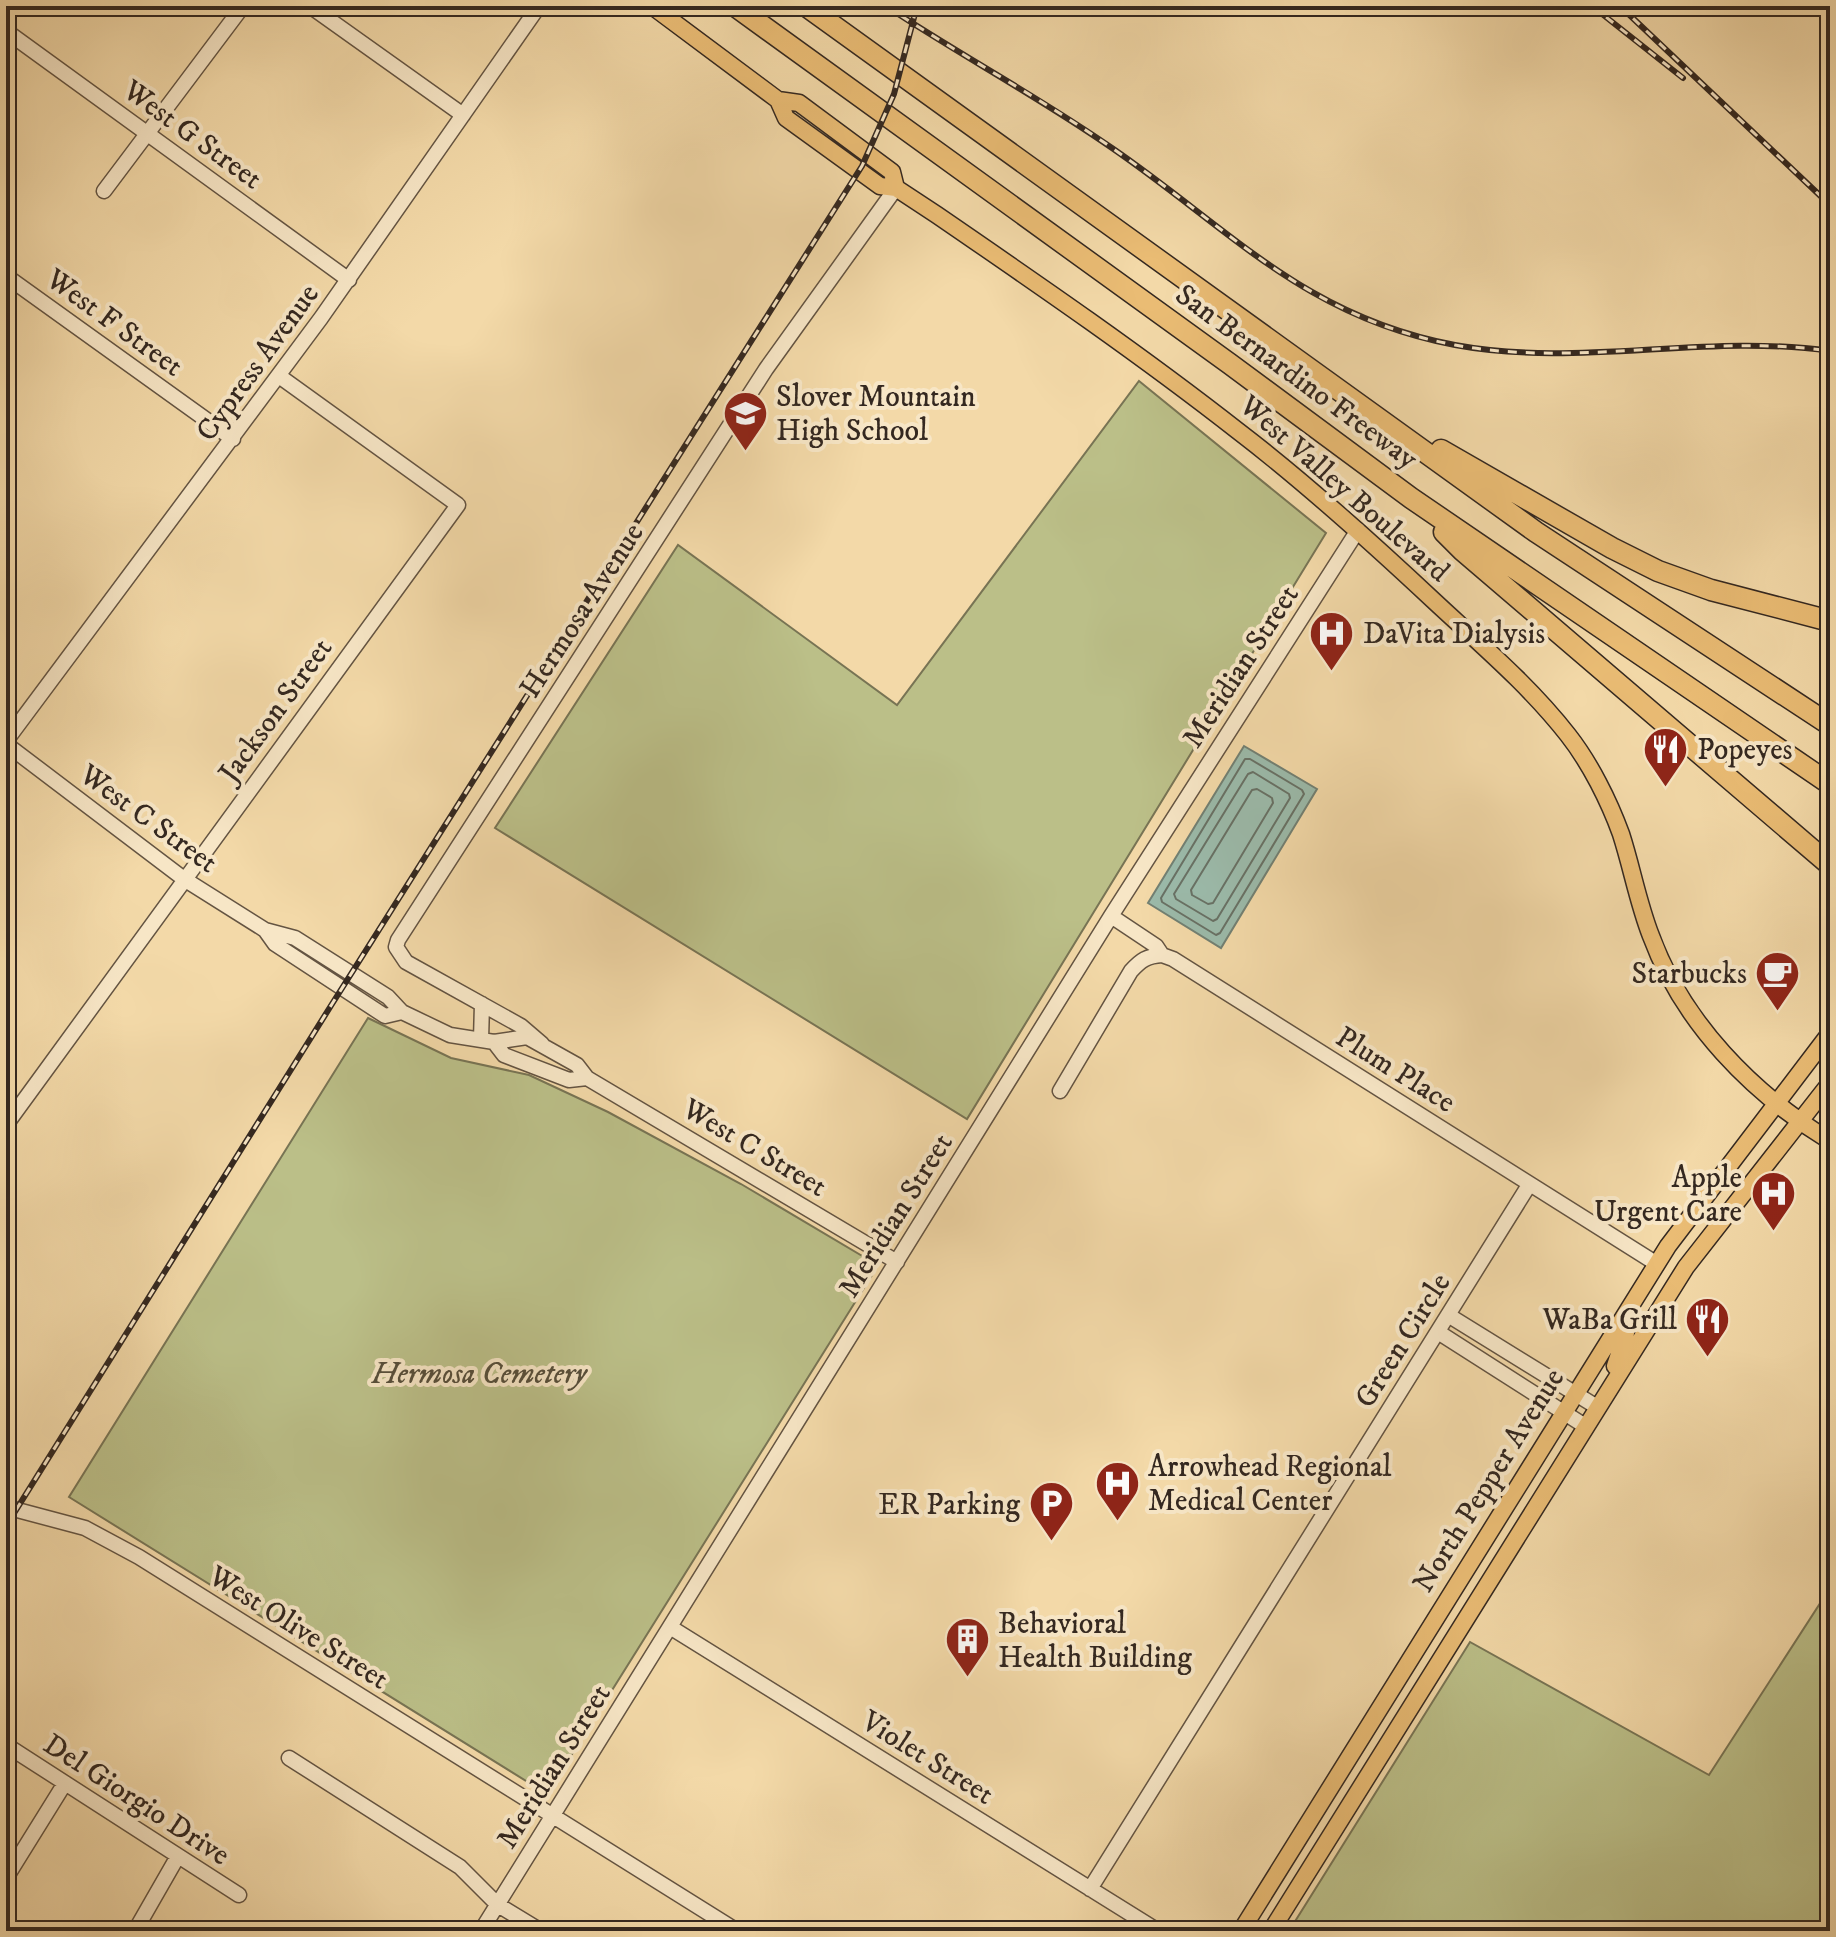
<svg xmlns="http://www.w3.org/2000/svg" width="1836" height="1937" viewBox="0 0 1836 1937" font-family="'IM FELL DW Pica',serif">
	<style>
		.green { fill: #bbbf88; stroke: #787454; stroke-width: 2 }
		.water { fill: #9bbaaa; stroke: #728073; stroke-width: 2 }
		.lines { fill: none; stroke-linecap: round; stroke-linejoin: round }
		.shore { stroke: #687165; stroke-width: 2 }
		.minor-casing { stroke: #645442; stroke-width: 17 }
		.major-casing { stroke: #342820; stroke-width: 19 }
		.highway-casing { stroke: #342820; stroke-width: 23 }
		.minor { stroke: #f7e6c6; stroke-width: 14 }
		.major { stroke: #eabc74; stroke-width: 16 }
		.highway { stroke: #eabc74; stroke-width: 20 }
		.rail-casing { stroke: #342820; stroke-width: 6 }
		.rail { stroke: #f7e6c6; stroke-width: 3; stroke-dasharray: 9; stroke-linecap: butt }
		.labels { text-anchor: middle; stroke-width: 8; stroke-linejoin: round; paint-order: stroke }
		.street-label { font-size: 30px; fill: #342820; stroke: #f7e6c6 }
		.poi-label { font-size: 30px; fill: #342820; stroke: #f7e6c6; text-anchor: start }
		.park-label { font-size: 30px; font-style: italic; fill: #564e3a; stroke: #f7e6c6 }
	</style>
	<rect width="100%" height="100%" fill="#f3d9a8"/>
	<filter id="stains"><feTurbulence type="fractalNoise" baseFrequency=".0025" numOctaves="4"/><feColorMatrix values="0 0 0 0 .2 0 0 0 0 .09 0 0 0 0 .02 0 0 0 .5 -.17"/></filter>
	<radialGradient id="worn" r=".72"><stop offset=".6" stop-color="#630" stop-opacity="0"/><stop offset="1" stop-color="#630" stop-opacity=".3"/></radialGradient>
	<path class="green" d="M1139,381l187,152 -359,586 -472,-291 183,-283 219,160z
		M368,1018l83,40 78,17 79,37 133,72 133,79v9l-327,522 -478,-297z
		M1830,1588v343h-541l181,-289 239,133z"/>
	<path class="water" d="M1244,746l73,43 -96,159 -73,-45z"/>
	<g class="lines">
		<path class="shore" d="M1245,759h5l52,31 2,4 -84,139 -4,2 -54,-33 -1,-4z
			M1253,772l36,22 1,4 -73,121 -4,2 -37,-22 -2,-5 74,-120z
			M1257,789l15,9 1,5 -60,100 -5,1 -16,-9 -1,-5 61,-100z"/>
		<defs>
			<path id="minor" d="M310,6l153,109
				M6,31l343,249
				M104,191l139,-185
				M6,276l227,163
				M6,741l315,-423 218,-312
				M6,744l178,135 81,51 30,8 93,59 14,15 48,23 44,7 33,-5 50,28 10,13 310,184
				M1111,916l45,30 6,9 11,4 484,305
				M265,930l10,14 110,72 17,-4
				M481,1040l1,-36
				M494,1042l10,13 65,25 18,-2
				M542,1044l-21,-18 -115,-64 -10,-15 2,-7 368,-571 130,-181
				M1060,1091l71,-120c10,-11 16,-15 31,-16
				M6,1125l452,-620 -179,-129
				M1448,1315l149,92
				M1438,1332l147,94
				M6,1507l79,21 54,29 598,374
				M670,1627l488,304
				M6,1745l233,150
				M289,1758l171,109 38,38 43,26
				M6,1878l59,-95
				M1090,1889l439,-704
				M135,1931l43,-75
				M481,1931l630,-1015 247,-386"/>
			<path id="major" d="M652,6l126,94 21,3 93,69 4,16
				M778,100l8,18 94,68 16,2 41,27c102,70 204,140 301,216 68,52 132,110 195,169 46,43 96,85 135,135 22,28 41,66 53,99 11,34 17,69 30,102 32,87 101,157 179,205
				M1620,1371l-5,-5 11,-33 -1,-17
				M1241,1931l427,-685 162,-213
				M1271,1931l415,-664 144,-184"/>
			<path id="highway" d="M735,6l495,358 181,134 419,286
				M806,6l730,526 294,193
				M1441,450l171,98 46,23 53,19 119,31
				M1444,532l19,19 367,314"/>
		</defs>
		<use href="#minor" class="minor-casing"/>
		<use href="#major" class="major-casing"/>
		<use href="#highway" class="highway-casing"/>
		<use href="#minor" class="minor"/>
		<use href="#major" class="major"/>
		<use href="#highway" class="highway"/>
		<defs>
			<path id="rail" d="M886,6c74,49 153,91 226,142 118,81 193,169 343,197 124,23 250,-12 375,6
				M1592,6l91,72
				M1620,6l210,199
				M6,1526l326,-522 530,-838 32,-72 23,-88"/>
		</defs>
		<use href="#rail" class="rail-casing"/>
		<use href="#rail" class="rail"/>
	</g>
	<defs>
		<symbol id="school-pin" viewBox="-11 -11 22 30"><path d="M0 17L-7.5 6A9.5 9.5 0 1 1 7.5 6Z" fill="#8f2418" stroke="#f7e6c6"/><path d="M0-5L7-2L0 1L-7-2ZM-4 1L0 2.5L4 1V4Q0 6-4 4Z" fill="#fff"/></symbol>
		<symbol id="hospital-pin" viewBox="-11 -11 22 30"><path d="M0 17L-7.5 6A9.5 9.5 0 1 1 7.5 6Z" fill="#8f2418" stroke="#f7e6c6"/><path d="M-5-5h3v3.5h4V-5h3V5h-3V1.5h-4V5h-3Z" fill="#fff"/></symbol>
		<symbol id="restaurant-pin" viewBox="-11 -11 22 30"><path d="M0 17L-7.5 6A9.5 9.5 0 1 1 7.5 6Z" fill="#8f2418" stroke="#f7e6c6"/><path d="M-5-6h1v4h1v-4h1v4h1v-4h1v5L-1.5 .5V6h-2V.5L-5-1ZM5-6V6H3V1.5H1.5Q1.5-4 5-6Z" fill="#fff"/></symbol>
		<symbol id="cafe-pin" viewBox="-11 -11 22 30"><path d="M0 17L-7.5 6A9.5 9.5 0 1 1 7.5 6Z" fill="#8f2418" stroke="#f7e6c6"/><path d="M-5.5-4.5H6V0H3Q3 3.5 0 3.5H-2.5Q-5.5 3.5-5.5 0ZM3-3.2v2h1.7v-2ZM-6 4.5H4V6H-6Z" fill="#fff"/></symbol>
		<symbol id="parking-pin" viewBox="-11 -11 22 30"><path d="M0 17L-7.5 6A9.5 9.5 0 1 1 7.5 6Z" fill="#8f2418" stroke="#f7e6c6"/><path d="M-3.5-5.5H1a3.5 3.5 0 0 1 0 7H-1V5.5H-3.5ZM-1-3.4V-.6H.8a1.4 1.4 0 0 0 0-2.8Z" fill="#fff"/></symbol>
		<symbol id="building-pin" viewBox="-11 -11 22 30"><path d="M0 17L-7.5 6A9.5 9.5 0 1 1 7.5 6Z" fill="#8f2418" stroke="#f7e6c6"/><path d="M-4-6H4V6H1V3H-1V6H-4ZM-2.5-4.3h1.7v1.8h-1.7ZM.8-4.3h1.7v1.8H.8ZM-2.5-1h1.7V.8h-1.7ZM.8-1h1.7V.8H.8Z" fill="#fff"/></symbol>
	</defs>
	<g fill-rule="evenodd">
		<use href="#school-pin" x="720" y="388" width="51" height="69"/>
		<use href="#hospital-pin" x="1306" y="608" width="51" height="69"/>
		<use href="#restaurant-pin" x="1640" y="724" width="51" height="69"/>
		<use href="#cafe-pin" x="1752" y="948" width="51" height="69"/>
		<use href="#hospital-pin" x="1748" y="1168" width="51" height="69"/>
		<use href="#restaurant-pin" x="1682" y="1294" width="51" height="69"/>
		<use href="#hospital-pin" x="1092" y="1458" width="51" height="69"/>
		<use href="#parking-pin" x="1026" y="1478" width="51" height="69"/>
		<use href="#building-pin" x="942" y="1614" width="51" height="69"/>
	</g>
	<g class="labels">
		<g class="street-label">
			<text transform="translate(193 134) rotate(36)" y="10">West G Street</text>
			<text transform="translate(115 322) rotate(36)" y="10">West F Street</text>
			<text transform="translate(257 362) rotate(-54)" y="10">Cypress Avenue</text>
			<text transform="translate(1297 376) rotate(36)" y="10">San Bernardino Freeway</text>
			<text transform="translate(1345 488) rotate(41)" y="10">West Valley Boulevard</text>
			<text transform="translate(581 610) rotate(-57)" y="10">Hermosa Avenue</text>
			<text transform="translate(1240 666) rotate(-57)" y="10">Meridian Street</text>
			<text transform="translate(275 710) rotate(-54)" y="10">Jackson Street</text>
			<text transform="translate(149 818) rotate(36)" y="10">West C Street</text>
			<text transform="translate(1396 1069) rotate(32)" y="10">Plum Place</text>
			<text transform="translate(755 1147) rotate(31)" y="10">West C Street</text>
			<text transform="translate(895 1215) rotate(-58)" y="10">Meridian Street</text>
			<text transform="translate(1402 1340) rotate(-58)" y="10">Green Circle</text>
			<text transform="translate(1488 1480) rotate(-58)" y="10">North Pepper Avenue</text>
			<text transform="translate(299 1627) rotate(32)" y="10">West Olive Street</text>
			<text transform="translate(928 1757) rotate(32)" y="10">Violet Street</text>
			<text transform="translate(553 1766) rotate(-58)" y="10">Meridian Street</text>
			<text transform="translate(137 1799) rotate(33)" y="10">Del Giorgio Drive</text>
		</g>
		<g class="poi-label">
			<text x="776" y="406">Slover Mountain<tspan x="776" dy="34">High School</tspan></text>
			<text x="1363" y="643">DaVita Dialysis</text>
			<text x="1697" y="759">Popeyes</text>
			<text x="1747" y="983" text-anchor="end">Starbucks</text>
			<text x="1742" y="1187" text-anchor="end">Apple<tspan x="1742" dy="34">Urgent Care</tspan></text>
			<text x="1677" y="1329" text-anchor="end">WaBa Grill</text>
			<text x="1148" y="1476">Arrowhead Regional<tspan x="1148" dy="34">Medical Center</tspan></text>
			<text x="1020" y="1514" text-anchor="end">ER Parking</text>
			<text x="998" y="1633">Behavioral<tspan x="998" dy="34">Health Building</tspan></text>
		</g>
		<g class="park-label">
			<text x="479" y="1383">Hermosa Cemetery</text>
		</g>
	</g>
	<rect width="1836" height="1937" fill="none" stroke="#f3d9a8" stroke-width="32"/>
	<rect x="8" y="8" width="1820" height="1921" fill="none" stroke="#342820" stroke-width="4"/>
	<rect x="16" y="16" width="1804" height="1905" fill="none" stroke="#342820" stroke-width="2"/>
	<rect width="100%" height="100%" filter="url(#stains)"/>
	<rect width="100%" height="100%" fill="url(#worn)"/>
</svg>
